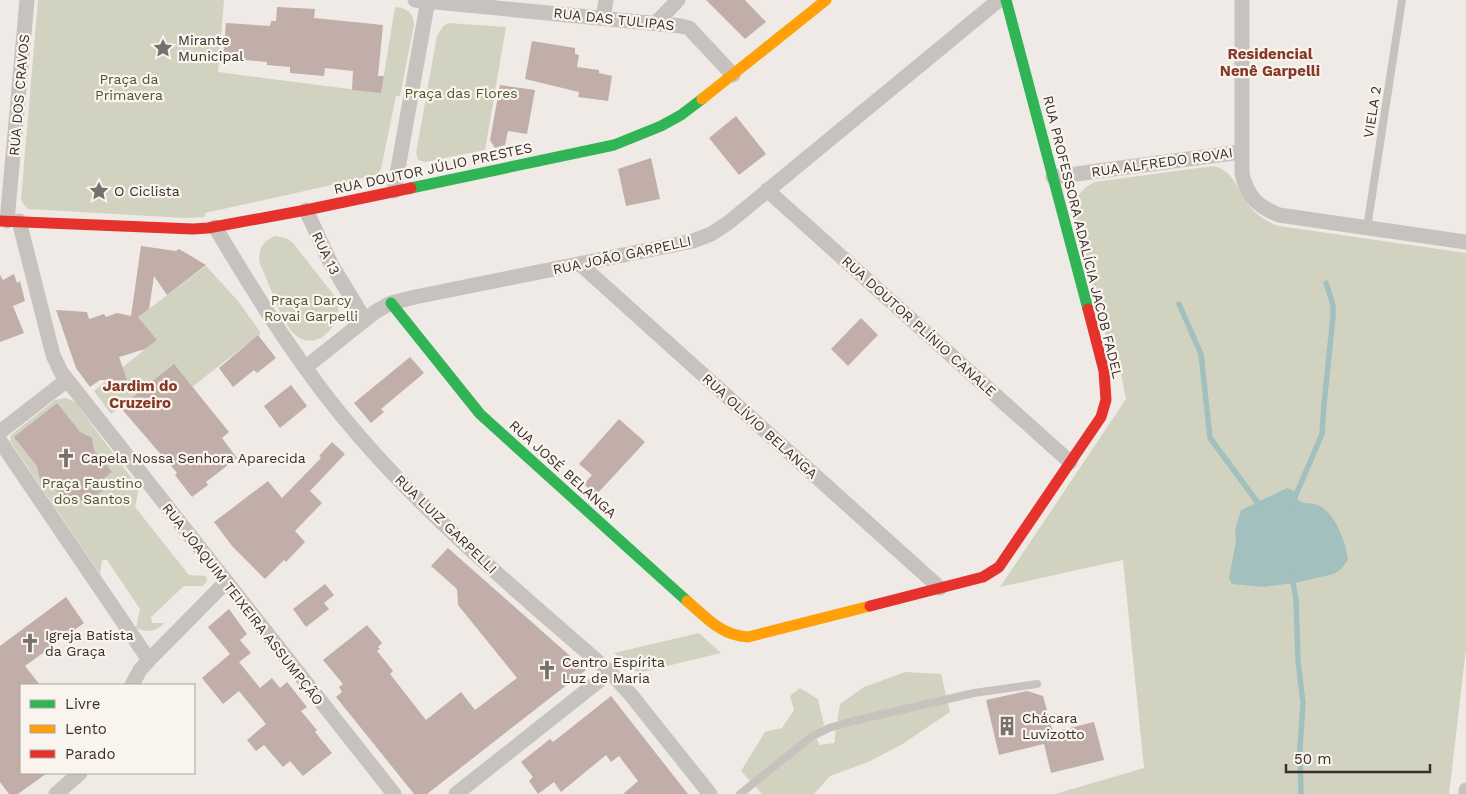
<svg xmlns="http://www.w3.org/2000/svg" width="1466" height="794" viewBox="0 0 1466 794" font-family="'Work Sans',sans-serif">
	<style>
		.green { fill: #d1d3c0 }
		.water { fill: #a2c1be }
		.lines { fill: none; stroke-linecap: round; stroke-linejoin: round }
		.stream { stroke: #a2c1be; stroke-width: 5.5 }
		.building { fill: #c1aea8 }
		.lane { stroke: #c8c2be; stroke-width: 8 }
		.street { stroke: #c8c2be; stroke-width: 15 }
		.fast { stroke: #30b455; stroke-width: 11 }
		.slow { stroke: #ff9f0a; stroke-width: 11 }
		.jam { stroke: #e5322d; stroke-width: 11 }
		.labels { text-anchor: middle; stroke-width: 4.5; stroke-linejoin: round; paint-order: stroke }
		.street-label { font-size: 14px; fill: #392f2c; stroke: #faf4ee }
		.poi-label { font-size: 14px; fill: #392f2c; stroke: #faf4ee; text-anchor: start }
		.park-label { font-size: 14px; fill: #4b5730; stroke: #faf4ee }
		.neighbourhood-label { font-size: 15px; font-weight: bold; fill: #853928; stroke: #faf4ee }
	</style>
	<rect width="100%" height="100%" fill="#efeae5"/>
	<path class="green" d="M38,0h186l-6,72 163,21 14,-86c12,1 19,6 19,18l-14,71h-4l-15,73 -3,4 -6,3 -167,37v4l-20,1 -157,-9 -4,-4 -3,-6z
		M448,23l58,4 -21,123 -60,12 -7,-2 -2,-7 21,-117 6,-10z
		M1213,166c20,2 27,30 39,43 7,8 17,14 27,17l187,27v396l-17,145h-394l89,-26 -21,-208 -123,27 126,-188 -12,-60 -7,1 -33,-121c-2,-17 5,-30 21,-37z
		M276,236l10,2 7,5 44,56c8,24 -20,56 -43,35 -11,-10 -27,-55 -34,-70 -3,-14 3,-24 16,-28z
		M206,266l32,35 23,32 -69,54 -18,-22 -63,49 -17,-23 62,-51 -18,-23z
		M66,398l9,4 64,86 -4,19 54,68 17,1 1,5 -4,5h-19l-33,31 1,6h13c-10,9 -17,10 -29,5l4,-19 -33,-49h-5l-2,14 -90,-133 1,-6 44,-35z
		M699,633l22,20 -83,20 -24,-20z
		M905,672l36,2 9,38 -49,33 -33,17 -38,14 -16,18h-52l-21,-23 24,-39 17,-4 12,-18 -4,-14 10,-8 18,11 6,26 -9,10 4,10 15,-2 6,-39 24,-17z"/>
	<path class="water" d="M1287,488l6,2c7,21 17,8 30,18 14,10 23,35 25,52l-7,9 -7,5 -40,9 -31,4 -31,-3 -3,-6 7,-37 -1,-11 6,-20z"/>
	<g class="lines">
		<path class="stream" d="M1179,304l22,50 9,84 51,69
			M1294,504l1,-7 27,-63 2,-30 9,-87v-12l-7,-22
			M1292,577l4,22 2,62 5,42 -3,45 1,46"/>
	</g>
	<path class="building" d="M706,0h39l21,22 -21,17z
		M277,7l38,2 -1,9 69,7 -5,51h6l-3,17 -29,-3 1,-19 -28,-3 -1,8 -34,-3v-6l-23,-2v-3l-44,-4 3,-35 44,3 1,-5h5z
		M532,41l43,7v6l4,1 -2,12 22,3v3l13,3 -4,25 -30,-4 1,-5 -54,-13z
		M500,85l35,5 -8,44 -19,-3 -3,14 -10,3 -5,-8z
		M736,116l30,38 -27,21 -30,-37z
		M651,158l9,41 -34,7 -8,-37z
		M141,246l35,5 3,-2 27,16 -39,30 -13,-19 -5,33 -11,8 19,23 -12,9 -26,8 8,23h-27l-10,7 -14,-19 -20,-58 31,2 2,7 15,-5 2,3 11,-4 14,3z
		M14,274l3,9 3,-2 5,20 -12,5 11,27 -24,9v-67l3,5z
		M861,318l17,17 -30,31 -17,-17z
		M258,335l18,23 -19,15 -3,-3 -21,17 -14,-19z
		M410,357l14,16 -43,36 3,3 -13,11 -17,-20z
		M174,364l55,68 -7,6 15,20 -31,24 2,3 -16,12 -17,-22 2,-2 -57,-66z
		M291,385l16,21 -27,22 -16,-22z
		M57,403l23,29 12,6 2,12 18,22 -10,8 5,7 -23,18 -5,-7 -10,8 -18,-22 -11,-5 -3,-13 -23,-29z
		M619,419l26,23 -49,53 -12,-11 8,-9 -13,-11z
		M332,442l13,12 -35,37 12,12 -27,28 10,11 -19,20 -2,-2 -19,19 -33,-33 -18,-24 54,-41 14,17 39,-40 -2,-2z
		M448,548l138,122 -159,124h-13l-78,-97 6,-5 -3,-5 4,-3 -20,-24 44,-35 15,18 -4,4 2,2 -3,2 16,20 -3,3 36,46 35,-28 14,18 42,-32 -59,-73 -1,-16 -26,-23z
		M325,584l9,11 -10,8 5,6 -23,18 -13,-18z
		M66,597l18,26 -59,43 15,19h-19v88h26l-29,21h-9l-9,-12v-136z
		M229,609l18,25 -7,6 11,13 -12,9 21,26 12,-10 8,10 7,-6 20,25 -6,4 16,19 -2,2 17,21 -29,23 -13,-15 -7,6 -19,-22 -8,6 -9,-11 19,-16 -27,-33 -16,13 -21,-26 28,-24 -22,-27z
		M1027,691l16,5 10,36 41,-10 10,38 -53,13 -7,-29 -45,11 -13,-55z
		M611,696l58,74 19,24h-65l15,-13 -19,-25 -8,6 -5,-7 -45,37 -7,-10 -16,12 -9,-13 4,-4 -12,-15 29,-23 3,3z"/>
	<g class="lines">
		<path class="lane" d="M1367,228l35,-228
			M740,794l71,-57 18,-9 24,-7 121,-28 63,-9"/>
		<path class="street" d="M415,0l266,26 8,2 44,47
			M1242,0v174c5,22 16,33 37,41l187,27
			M603,18l3,-18
			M656,23l22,-23
			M1053,177l188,-25
			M767,190l303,272
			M394,191l34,-191
			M306,210l25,54 34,56
			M7,221l20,-221
			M19,221l34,134 8,17 333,422
			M215,227c43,72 88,145 144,209 75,87 165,161 251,236l21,23 79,99
			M580,264l360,324
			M306,367l69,-55 16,-9 24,-6 278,-56 18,-7 17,-11 271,-223
			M0,432l67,-52
			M0,441l149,219
			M132,685l8,-15 9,-10 77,-78
			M56,794l24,-21
			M456,794l154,-122
			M1466,794v-4"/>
		<path class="fast" d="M1006,0l82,309
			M411,188l203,-43 47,-19 20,-11 21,-16
			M391,303l89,111 207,187"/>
		<path class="slow" d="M702,99l124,-99
			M687,601c20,17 33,34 61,36l122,-31"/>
		<path class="jam" d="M0,221l193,8 15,-1 98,-18 105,-22
			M870,606l113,-29 16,-10 102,-150 5,-17 -2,-29 -16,-62"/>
	</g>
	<defs>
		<symbol id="sight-bare" viewBox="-9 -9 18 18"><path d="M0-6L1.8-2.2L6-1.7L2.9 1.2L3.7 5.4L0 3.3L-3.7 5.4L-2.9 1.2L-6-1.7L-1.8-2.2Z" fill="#79706d" stroke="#faf4ee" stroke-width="2.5" paint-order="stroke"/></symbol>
		<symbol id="church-bare" viewBox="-9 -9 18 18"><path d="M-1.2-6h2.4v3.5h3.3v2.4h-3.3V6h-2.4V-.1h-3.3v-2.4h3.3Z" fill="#79706d" stroke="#faf4ee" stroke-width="2.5" paint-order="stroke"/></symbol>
		<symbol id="building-bare" viewBox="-9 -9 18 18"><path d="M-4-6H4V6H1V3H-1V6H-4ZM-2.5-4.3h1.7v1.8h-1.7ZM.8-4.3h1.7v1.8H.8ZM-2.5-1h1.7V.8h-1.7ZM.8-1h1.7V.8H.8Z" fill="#79706d" stroke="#faf4ee" stroke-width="2.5" paint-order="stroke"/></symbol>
	</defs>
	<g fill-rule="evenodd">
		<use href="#sight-bare" x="149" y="34" width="28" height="28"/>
		<use href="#sight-bare" x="85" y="177" width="28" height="28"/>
		<use href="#church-bare" x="52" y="444" width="28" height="28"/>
		<use href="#church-bare" x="16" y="629" width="28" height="28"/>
		<use href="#church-bare" x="533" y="656" width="28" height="28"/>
		<use href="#building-bare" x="993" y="712" width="28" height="28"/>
	</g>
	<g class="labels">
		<g class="street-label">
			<text transform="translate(614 19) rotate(6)" y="5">RUA DAS TULIPAS</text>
			<text transform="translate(19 95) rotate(-85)" y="5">RUA DOS CRAVOS</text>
			<text transform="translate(1372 112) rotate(-81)" y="5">VIELA 2</text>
			<text transform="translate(1162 162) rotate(-8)" y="5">RUA ALFREDO ROVAI</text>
			<text transform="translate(433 168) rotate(-12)" y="5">RUA DOUTOR JÚLIO PRESTES</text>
			<text transform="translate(1083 237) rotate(76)" y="5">RUA PROFESSORA ADALÍCIA JACOB FADEL</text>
			<text transform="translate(326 253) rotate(64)" y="5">RUA 13</text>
			<text transform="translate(622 255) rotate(-12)" y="5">RUA JOÃO GARPELLI</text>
			<text transform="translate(919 326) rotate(42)" y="5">RUA DOUTOR PLÍNIO CANALE</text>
			<text transform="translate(760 426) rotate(42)" y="5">RUA OLÍVIO BELANGA</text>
			<text transform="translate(563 469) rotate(42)" y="5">RUA JOSÉ BELANGA</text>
			<text transform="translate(446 524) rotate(44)" y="5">RUA LUIZ GARPELLI</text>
			<text transform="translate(243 604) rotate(52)" y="5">RUA JOAQUIM TEIXEIRA ASSUMPÇÃO</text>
		</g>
		<g class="poi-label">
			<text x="178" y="45">Mirante<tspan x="178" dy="16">Municipal</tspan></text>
			<text x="114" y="196">O Ciclista</text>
			<text x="81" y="463">Capela Nossa Senhora Aparecida</text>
			<text x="45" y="640">Igreja Batista<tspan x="45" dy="16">da Graça</tspan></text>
			<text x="562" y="667">Centro Espírita<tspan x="562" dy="16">Luz de Maria</tspan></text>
			<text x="1022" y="723">Chácara<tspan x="1022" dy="16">Luvizotto</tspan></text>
		</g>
		<g class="park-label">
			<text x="129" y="84">Praça da<tspan x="129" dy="16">Primavera</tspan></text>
			<text x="461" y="98">Praça das Flores</text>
			<text x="311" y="305">Praça Darcy<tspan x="311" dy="16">Rovai Garpelli</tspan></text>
			<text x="92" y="488">Praça Faustino<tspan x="92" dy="16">dos Santos</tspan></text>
		</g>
		<g class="neighbourhood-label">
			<text x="1270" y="59">Residencial<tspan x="1270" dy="17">Nenê Garpelli</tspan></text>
			<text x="140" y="391">Jardim do<tspan x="140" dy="17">Cruzeiro</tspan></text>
		</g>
	</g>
	<rect x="20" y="684" width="175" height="90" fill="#faf4ee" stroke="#ada5a0"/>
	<rect x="30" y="700" width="25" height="8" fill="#30b455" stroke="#ada5a0"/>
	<text x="65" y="709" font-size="15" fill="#392f2c">Livre</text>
	<rect x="30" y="725" width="25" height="8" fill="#ff9f0a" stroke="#ada5a0"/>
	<text x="65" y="734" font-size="15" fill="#392f2c">Lento</text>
	<rect x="30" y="750" width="25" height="8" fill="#e5322d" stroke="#ada5a0"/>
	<text x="65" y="759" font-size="15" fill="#392f2c">Parado</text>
	<path d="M1286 764v8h144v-8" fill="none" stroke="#392f2c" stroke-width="2.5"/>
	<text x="1294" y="764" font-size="15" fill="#392f2c" stroke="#faf4ee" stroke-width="4" paint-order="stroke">50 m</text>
</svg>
